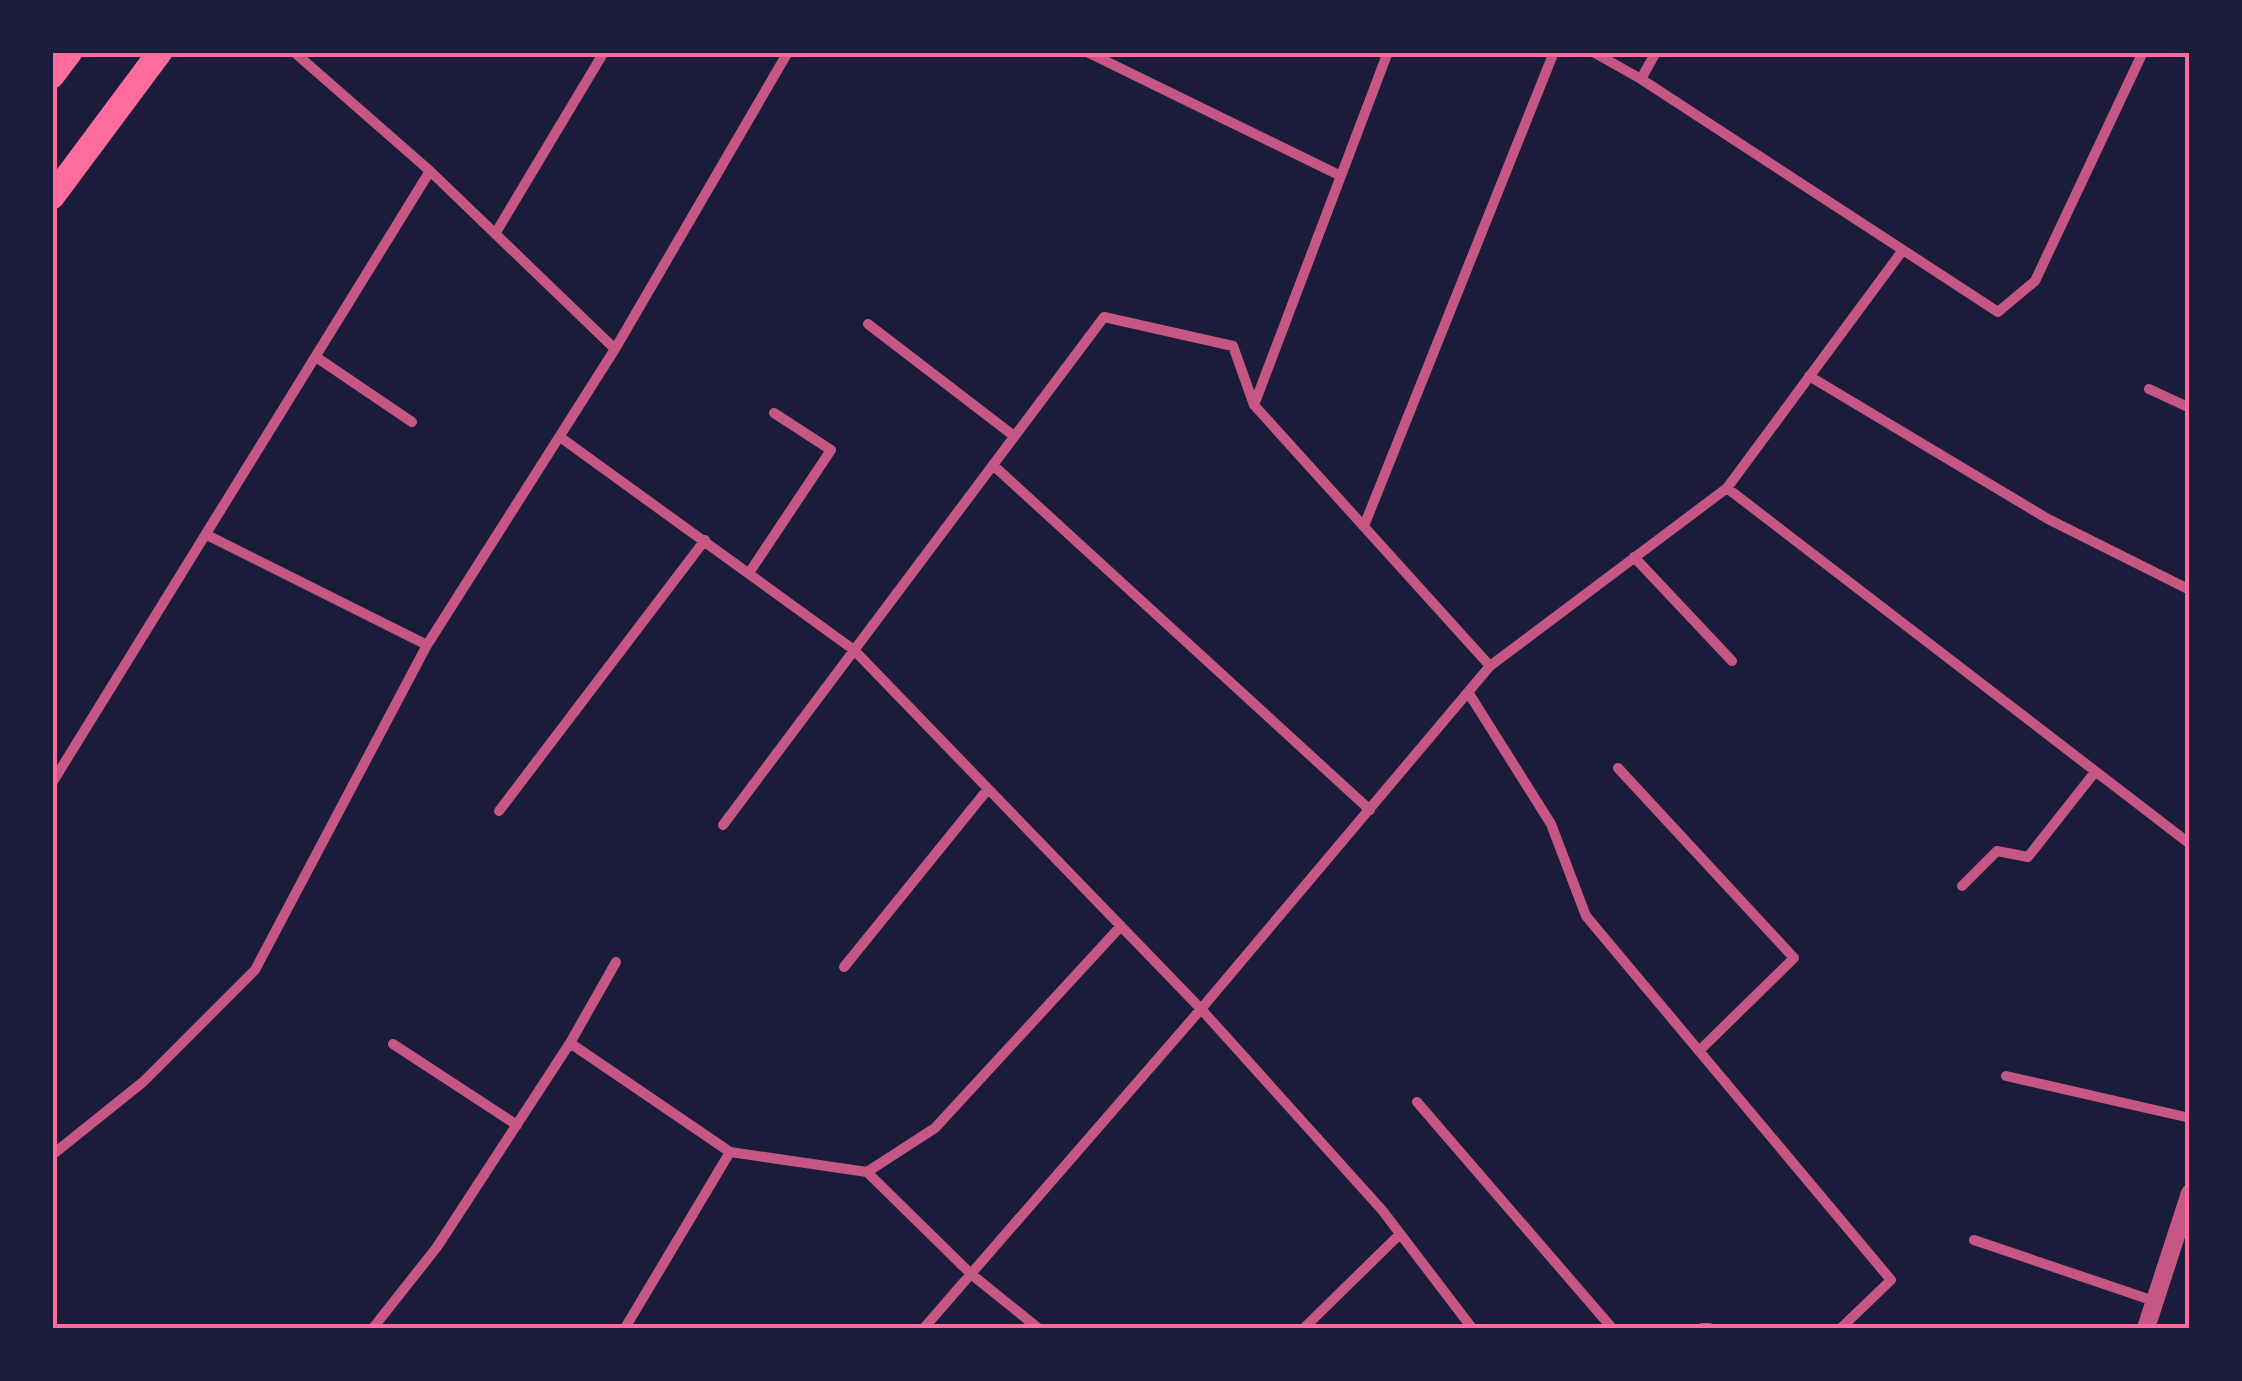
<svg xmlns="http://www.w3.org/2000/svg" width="2242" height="1381" viewBox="0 0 2242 1381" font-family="'PT Sans',sans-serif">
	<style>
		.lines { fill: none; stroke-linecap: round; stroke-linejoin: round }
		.minor { stroke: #c65784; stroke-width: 10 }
		.tertiary { stroke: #c65784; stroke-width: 18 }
		.primary { stroke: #ff6b9d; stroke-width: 25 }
		.neatline { fill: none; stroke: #ff6b9d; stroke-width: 4 }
	</style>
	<rect width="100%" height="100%" fill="#1b1b3a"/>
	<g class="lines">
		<path class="minor" d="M294,52l136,119 185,178
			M1087,52l254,124
			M1388,52l-134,353 236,261
			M1593,52l48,27 357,233 37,-31 108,-229
			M1641,79l15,-27
			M495,234l109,-182
			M868,324l146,112
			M316,357l96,65
			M1809,376l239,143 142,71
			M2149,389l41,19
			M560,437l294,213 347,359 181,201 90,118
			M993,465l377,345
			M1727,488l463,356
			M1364,526l190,-474
			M207,535l220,110
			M1634,557l98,104
			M749,573l82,-123 -57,-37
			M1468,692l83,132 35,92 305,364 -50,48
			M1618,768l176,190 -95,93
			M52,783l378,-612
			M499,811l206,-271
			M723,825l381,-508 129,29 21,59
			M1962,886l35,-35 31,6 67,-85
			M844,967l144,-178
			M570,1043l160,109 137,20 104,102 67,54
			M393,1044l124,81
			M2006,1076l184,42
			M1417,1102l195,226
			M52,1155l91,-73 112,-112 172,-325 188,-296 173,-297
			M867,1172l68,-44 186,-202
			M1974,1240l180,61
			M373,1328l64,-81 133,-204 46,-81
			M625,1328l105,-176
			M924,1328l277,-319 289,-343 237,-178 176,-238
			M1304,1328l96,-94
			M1702,1328h7"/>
		<path class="tertiary" d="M2146,1328l44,-135"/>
		<path class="primary" d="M52,76l18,-24
			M52,197l108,-145"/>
	</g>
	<rect width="2242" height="1381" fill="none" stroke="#1b1b3a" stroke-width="110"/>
	<rect x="55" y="55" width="2132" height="1271" class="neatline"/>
</svg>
